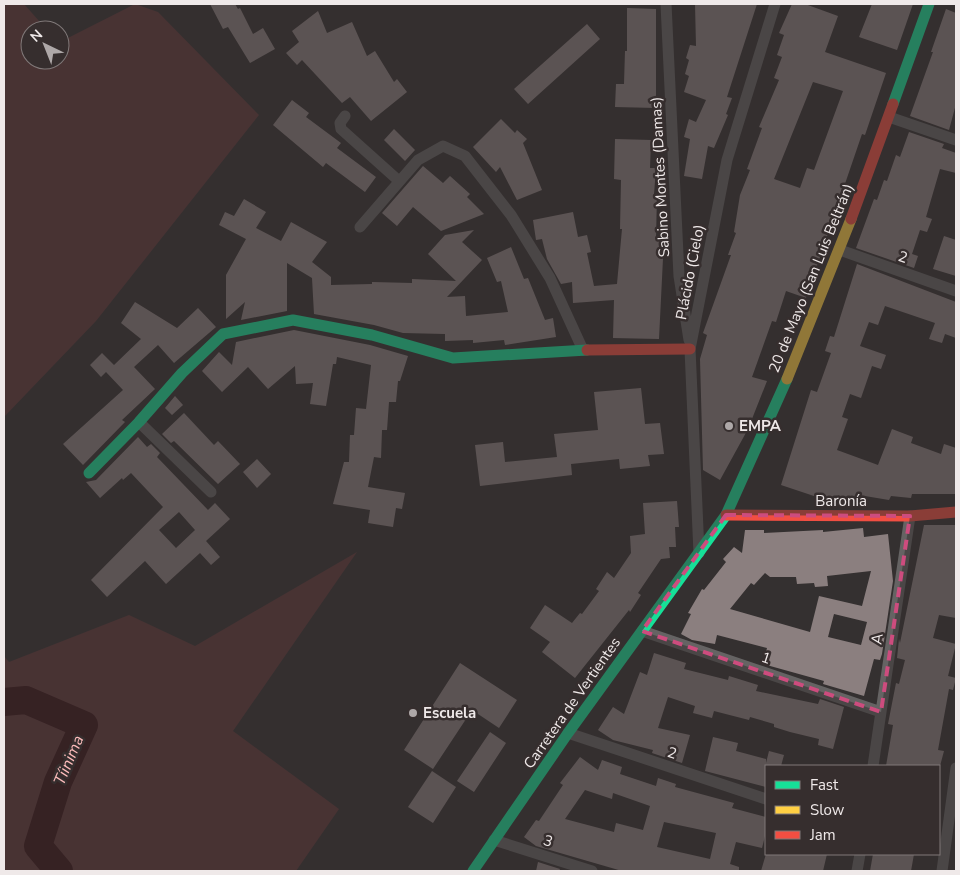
<svg xmlns="http://www.w3.org/2000/svg" width="960" height="875" viewBox="0 0 960 875" font-family="'Nunito Sans',sans-serif">
	<style>
		.green { fill: #603839 }
		.lines { fill: none; stroke-linecap: round; stroke-linejoin: round }
		.river { stroke: #381215; stroke-width: 28 }
		.building { fill: #8b7f7f; fill-rule: evenodd }
		.street { stroke: #656363; stroke-width: 11 }
		.fast { stroke: #16e098; stroke-width: 11 }
		.slow { stroke: #ffcf43; stroke-width: 11 }
		.jam { stroke: #f24e42; stroke-width: 11 }
		.marked { fill: none; stroke: #cd4c7e; stroke-width: 4; stroke-dasharray: 10 6; stroke-linejoin: round }
		.poi-dot { fill: #aea8a8; stroke: #362e2e; stroke-width: 2 }
		.labels { text-anchor: middle; stroke-width: 5; stroke-linejoin: round; paint-order: stroke }
		.street-label { font-size: 15px; fill: #efe9e9; stroke: #362e2e }
		.poi-label { font-size: 15px; font-weight: bold; fill: #efe9e9; stroke: #362e2e; text-anchor: start }
		.water-label { font-size: 16px; font-style: italic; fill: #fdbcbb; stroke: #362e2e }
	</style>
	<rect width="100%" height="100%" fill="#343030"/>
	<path class="green" d="M4,4h20l23,26h-17v30h30v-18l75,-38 23,8 101,103 -163,206 -92,96z
		M357,552l-124,179 106,78 -43,62h-292v-215l5,6 120,-47 66,31z"/>
	<g class="lines">
		<path class="river" d="M4,702l22,-2 58,25 -26,57 -20,64 21,25"/>
	</g>
	<path class="building" d="M210,4h25l3,5 2,-1 13,26 10,-6 12,21 -25,14 -22,-36 -5,2z
		M695,4h62l-30,93 5,1 -6,16 2,1 -14,33 -6,-2 -6,33 -18,-3 6,-37 -6,-2 5,-18 7,3 10,-22 -22,-8 5,-16 -4,-2 4,-14 -3,-2 4,-13 6,1z
		M792,4h13l33,12 -13,36 61,21 -21,62 -3,-1 -56,164 -20,-7 -10,31 -4,-1 -20,56 15,4 -19,48 -28,51 -17,-10 -3,-111 7,-24 -4,-2 28,-78h-3l8,-22 -2,-1 6,-37 10,-25 -3,-1 15,-41 -3,-1 20,-47 -5,-2 8,-21 -5,-2 7,-20 -5,-2zM813,82l30,9 -29,79 -7,-2 -7,20 -26,-9z
		M872,4h41l-16,46 -38,-13z
		M627,8l29,1v99l-41,-1 1,-23h8l1,-33h2z
		M946,9l10,4v91l-7,26 -39,-14 23,-64h-2z
		M318,11l9,22 25,-11 15,34 8,-5 19,31 3,-3 10,13 -36,29 -21,-24 -8,6 -40,-43 -5,5 -11,-12 13,-11 -7,-11z
		M587,24l13,15 -72,65 -14,-15z
		M292,100l17,13 -3,4 35,26 -4,5 39,29 -11,15 -39,-29 -3,4 -50,-42z
		M501,119l14,14 2,-3 10,9 -4,4 19,47 -25,10 -17,-33 -4,5 -23,-25z
		M394,129l21,21 -10,11 -21,-21z
		M909,132l35,12 -2,4 14,5v20l-16,-4 -14,48 6,2 -5,13 -7,-2 -8,24 6,2 -4,12 -58,-20 18,-49 3,1 7,-20 3,1 9,-26 4,2z
		M615,139l36,1 -1,28h6l-2,26h3l-1,44h8l-5,101 -46,-1 1,-38 -41,3 -1,-21 -11,2 -14,-25 -5,-20 -6,1 -3,-20 40,-8 5,25 9,-2 4,17 -4,1 7,33 23,-2 5,-55h-2l1,-49 -7,-1z
		M423,166l20,17 7,-7 20,18 -3,3 17,17 -43,17 -28,-24 -16,19 -15,-13z
		M244,199l22,13 -10,16 25,13 10,-19 36,20 -15,20 19,15v8l41,-1v-2l40,1v-4l44,2 -28,-27 17,-19 29,-5 -12,12 20,18 -35,37 18,-1 1,20 42,-4 -7,-31 -4,1 -10,-24 24,-11 13,32 4,-1 17,42 8,-2 3,19 -51,8 -1,-5 -31,3v-3l-28,1v-7l-42,-1 -29,-8 -60,-11 -2,-36 -25,-15v48l-46,9 4,-18 -19,17v-44l20,-36 -27,-14 6,-13 9,4z
		M944,236l12,4v36l-23,-7z
		M857,264l99,38v36l-11,-4 -3,9 -13,-4 6,-16 -50,-17 -7,19 -9,-3 -9,24 26,9 -5,14 -9,-3 -11,32 -11,-4 -8,23 6,2 -11,31 41,15 14,-36 21,8 -2,6 30,11 3,-10 12,4v46h-44l-1,4 -20,-2 -2,4 -30,-5 -2,5 -34,-1 -42,-14 30,-95 6,2 14,-39 -6,-2 5,-15 4,1z
		M135,302l42,26 21,-20 18,19 -42,36 -16,-18 -24,22 21,22 -33,31 3,2 -42,43 -20,-21 60,-54 -17,-18 -5,5 -11,-12 12,-12 12,12 27,-26 -20,-16z
		M294,330l76,15 38,11 -8,25h-2l-2,21h-7l-2,28h-5l-1,28 -7,-1 -6,30 37,6 -3,16 -6,-1 -3,19 -25,-4 2,-13 -37,-6 11,-42h5l1,-27h4l2,-27 10,1 5,-44 -34,-8 -1,7h-3l-7,42 -16,-2 3,-21 -17,1 -1,-18 -27,23 -20,-22 -26,25 -20,-21 17,-19 13,13 4,-23z
		M641,388l4,36 15,-1 4,31 -16,1 2,11 -30,3 -1,-10 -48,5 1,11 -92,11 -5,-41 28,-3 2,20 52,-5 -3,-23 44,-4 -4,-38z
		M175,396l8,9 -11,10 -7,-7z
		M184,413l30,32 4,-4 22,23 -22,20 -44,-43 -3,2 -9,-9z
		M138,437l9,10 4,-3 9,9 -3,4 51,53 7,-7 15,16 -24,22 14,16 -9,8 -11,-12 -34,31 -21,-23 -38,36 -16,-17 72,-73 -32,-34 -8,7 -1,-2 -22,20 -14,-16 10,-2zM179,512l16,18 -19,18 -17,-18z
		M257,459l14,15 -14,14 -14,-16z
		M677,501l2,26h-4l1,20h-7l1,11 -9,1 -23,34 3,2 -11,17 -1,-2 -54,68 -33,-26 8,-10 -20,-14 15,-23 27,18 8,-10 2,1 17,-23 -3,-2 11,-17 7,6 17,-25 -1,-17 15,-2 -2,-31z
		M924,525h32v93l-17,-3 -6,23 23,6 -8,32 8,2 -3,12 -4,-1 -11,61 6,1 -4,15h-54l7,-41 -5,-1 8,-41 3,1 6,-24 -8,-2 2,-19 1,4z
		M863,528l1,9 24,-3 5,47 -11,73 -2,6 -6,-1 -10,37 -41,-12 1,-3 -61,-17 4,-16 -50,-13 -2,9 -23,-4 -11,-6 10,-20 -3,-1 14,-24 2,1 22,-28 -3,-3 11,-12 8,6 3,-23h19v3l59,-3v2zM871,571l-9,35 -43,-10 -9,36 -80,-23 21,-26 3,2 11,-12 5,4h26l1,7 17,-1 1,4 13,-1 -1,-10zM834,614l33,8 -6,23 -33,-8z
		M654,653l32,10 -2,6 44,11 1,-4 29,9 -2,6 62,13 2,-5 24,8 -11,42 -15,-4 1,-6 -29,-7 -16,-5v-3l-24,-7 -1,3 -35,-9 -2,7 -19,-5 2,-7 -27,-9 -10,31 32,7 -8,28 -30,-10 1,-3 -40,-10 -15,-10 15,-23 11,7 16,-42 7,3z
		M460,663l57,37 -18,28 -27,-18 -39,59 -29,-19z
		M490,732l16,11 -32,49 -17,-11z
		M713,737l25,6 -2,8 30,8v4l3,-12 15,4 -3,11h-15v21l-61,-16z
		M580,757l18,13 4,-10 20,7 -2,7 36,12 2,-8 18,6 -1,3 59,16 -2,5 34,9v15l-4,16 -26,-6 -6,22 9,3v4h-117l-86,-25 -12,-9 12,-17 3,1 24,-36 -3,-2zM585,790l27,9 1,-6 37,13 -7,24 -27,-7 -2,9 -49,-13zM664,822l52,11 -6,26 -53,-12z
		M432,771l24,16 -23,36 -25,-16z
		M766,854h61l-4,17h-62z
		M873,854h41l-3,17h-41z
		M538,862l22,7 -1,2h-23z"/>
	<g class="lines">
		<path class="street" d="M666,4l13,272 10,64
			M345,116l-5,7 1,6 58,52
			M889,117l67,23
			M360,227l58,-67 25,-14 22,10 46,59 39,63 33,72
			M840,250l116,41
			M139,422l72,70
			M699,553l-9,-204 37,-189 48,-156
			M642,631l239,81
			M568,733l198,66
			M873,766l37,-250
			M494,840l98,31
			M857,871l3,-17
			M942,871l14,-103"/>
		<path class="fast" d="M893,104l36,-100
			M89,473l50,-51 43,-49 41,-39 70,-14 79,15 81,23 134,-8
			M473,871l95,-138 158,-218 61,-136"/>
		<path class="slow" d="M787,379l64,-160"/>
		<path class="jam" d="M851,219l42,-115
			M587,350l103,-1
			M726,515l184,1 46,-4"/>
	</g>
	<path d="M0 0H960V875H0ZM726,515l184,1 -29,196 -239,-81z" fill="#343030" fill-opacity=".55" fill-rule="evenodd"/>
	<path class="marked" d="M726,515l184,1 -29,196 -239,-81z"/>
	<g class="poi-dot">
		<circle cx="729" cy="426" r="5"/>
		<circle cx="413" cy="713" r="5"/>
	</g>
	<g class="labels">
		<g class="street-label">
			<text transform="translate(660 177) rotate(-93)" y="5">Sabino Montes (Damas)</text>
			<text transform="translate(903 257) rotate(19)" y="5">2</text>
			<text transform="translate(690 272) rotate(-79)" y="5">Plácido (Cielo)</text>
			<text transform="translate(811 278) rotate(-68)" y="5">20 de Mayo (San Luis Beltrán)</text>
			<text x="841" y="506">Baronía</text>
			<text transform="translate(877 639) rotate(-82)" y="5">A</text>
			<text transform="translate(766 658) rotate(18)" y="5">1</text>
			<text transform="translate(572 703) rotate(-55)" y="5">Carretera de Vertientes</text>
			<text transform="translate(672 753) rotate(18)" y="5">2</text>
			<text transform="translate(548 841) rotate(18)" y="5">3</text>
		</g>
		<g class="poi-label">
			<text x="739" y="431">EMPA</text>
			<text x="423" y="718">Escuela</text>
		</g>
		<g class="water-label">
			<text transform="translate(68 760) rotate(-67)" y="6">Tíinima</text>
		</g>
	</g>
	<rect width="960" height="875" fill="none" stroke="#efe9e9" stroke-width="10"/>
	<rect x="765" y="765" width="175" height="90" fill="#362e2e" stroke="#807979"/>
	<rect x="775" y="781" width="25" height="8" fill="#16e098" stroke="#807979"/>
	<text x="810" y="790" font-size="15" fill="#efe9e9">Fast</text>
	<rect x="775" y="806" width="25" height="8" fill="#ffcf43" stroke="#807979"/>
	<text x="810" y="815" font-size="15" fill="#efe9e9">Slow</text>
	<rect x="775" y="831" width="25" height="8" fill="#f24e42" stroke="#807979"/>
	<text x="810" y="840" font-size="15" fill="#efe9e9">Jam</text>
	<g transform="translate(45 45) rotate(317)"><circle r="24" fill="#362e2e" stroke="#807979"/>
	<path d="M0-4L9 19L0 12L-9 19Z" fill="#aea8a8"/>
	<text y="-8" font-size="14" font-weight="bold" text-anchor="middle" fill="#efe9e9">N</text>
	</g>
</svg>
